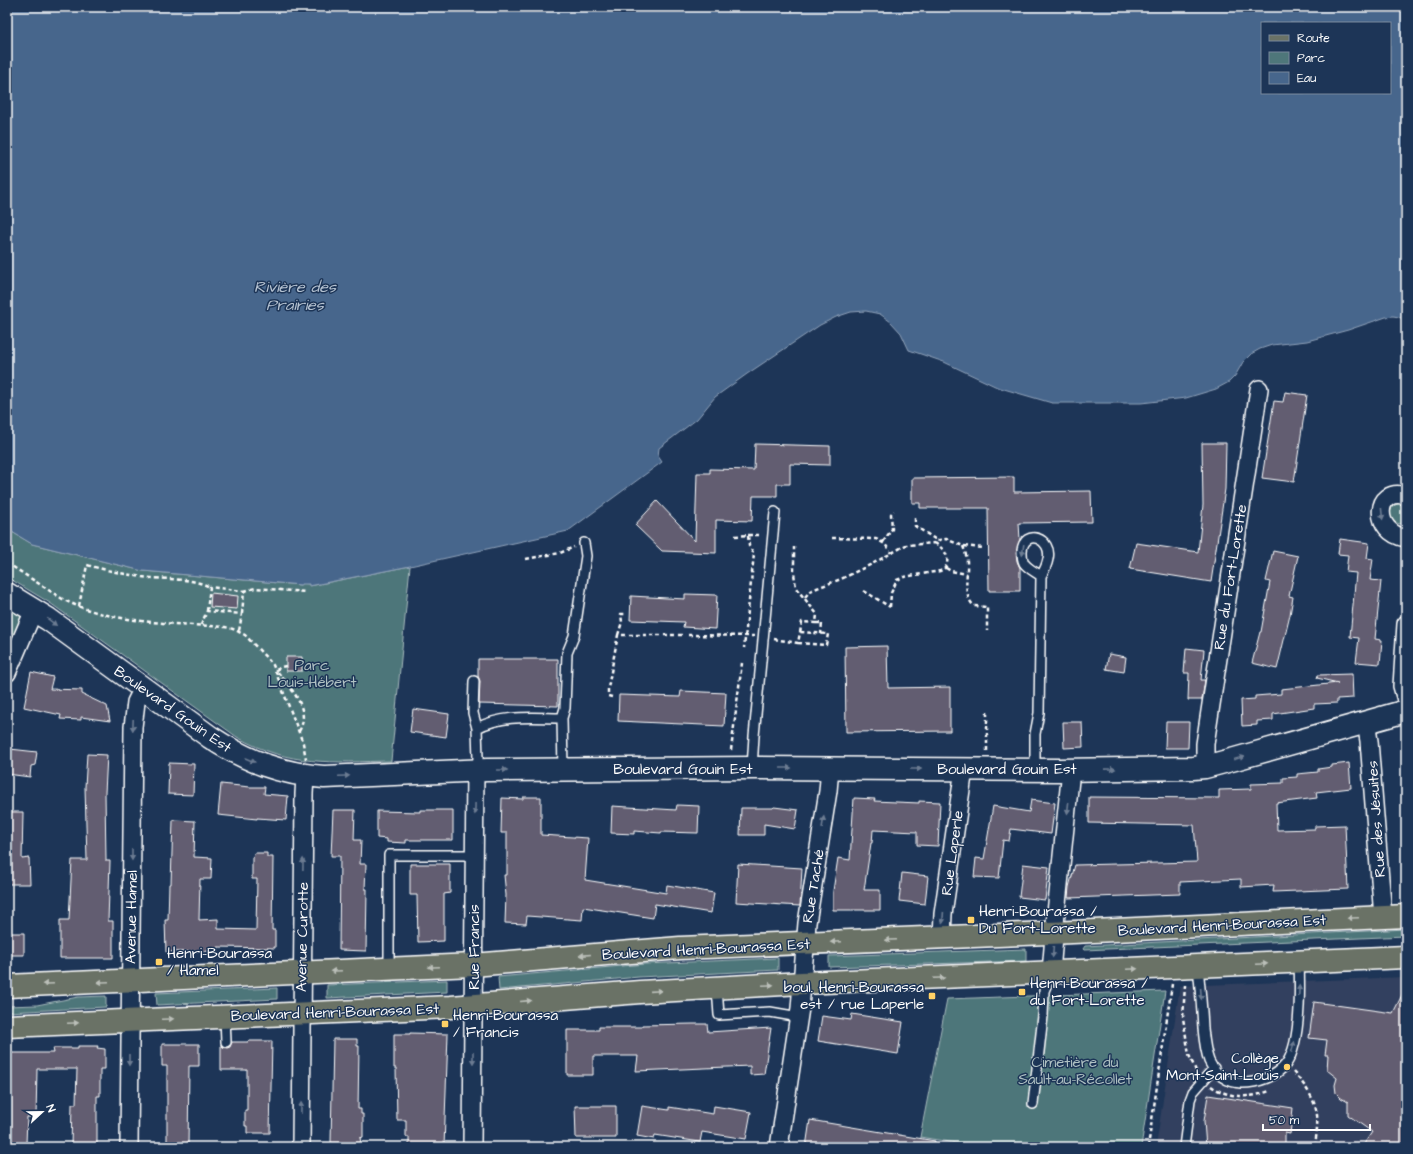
<svg xmlns="http://www.w3.org/2000/svg" width="1413" height="1154" viewBox="0 0 1413 1154" font-family="'Architects Daughter',sans-serif">
	<style>
		.built { fill: #32415f }
		.green { fill: #4e767a; stroke: #a6babc }
		.water { fill: #47668c; stroke: #91a3ba; fill-rule: evenodd }
		.building { fill: #625d71; stroke: #fff }
		.lines { fill: none; stroke-linecap: round; stroke-linejoin: round }
		.lane-casing { stroke: #fff; stroke-width: 12 }
		.street-casing { stroke: #fff; stroke-width: 20 }
		.secondary-casing { stroke: #fff; stroke-width: 25 }
		.primary-casing { stroke: #fff; stroke-width: 25 }
		.path { stroke: #fff; stroke-width: 2.5; stroke-dasharray: 4 3; stroke-linecap: butt }
		.lane { stroke: #1d3557; stroke-width: 9 }
		.street { stroke: #1d3557; stroke-width: 17 }
		.secondary { stroke: #1d3557; stroke-width: 22 }
		.primary { stroke: #6a7266; stroke-width: 22 }
		.oneway { fill: #6c7c92 }
		.oneway2 { fill: #bcc0ba }
		.poi-dot { fill: #ffd166; stroke: #1d3557; stroke-width: 1.5 }
		.labels { text-anchor: middle; stroke-width: 3; stroke-linejoin: round; paint-order: stroke }
		.street-label { font-size: 15px; fill: #fff; stroke: #1d3557 }
		.park-label { font-size: 15px; fill: #afc1c3; stroke: #1d3557 }
		.poi-label { font-size: 15px; fill: #fff; stroke: #1d3557; text-anchor: start }
		.water-label { font-size: 16px; font-style: italic; fill: #b5c2d1; stroke: #1d3557 }
	</style>
	<rect width="100%" height="100%" fill="#1d3557"/>
	<filter id="ink" filterUnits="userSpaceOnUse"><feTurbulence type="fractalNoise" baseFrequency=".025" numOctaves="2"/><feDisplacementMap in="SourceGraphic" scale="8" xChannelSelector="R" yChannelSelector="G"/><feConvolveMatrix kernelMatrix="1 2 1 2 8 2 1 2 1" color-interpolation-filters="sRGB"/></filter>
	<g filter="url(#ink)">
		<path class="built" d="M1406,977v170h-250l24,-161z"/>
		<path class="green" d="M1400,503l4,3c1,5 1,14 -3,18 -10,-1 -15,-10 -8,-18z
			M7,529l25,15 111,27 157,14 1,-2 8,1 1,2 100,-20 -19,195c-59,1 -101,6 -154,-24l-187,-134 -43,-26z
			M7,604l12,8v3l4,1 -16,38z
			M1406,929v7l-322,14 -1,-1 2,-3z
			M1026,949v12l-197,6v-11z
			M778,958v12l-139,7 -140,13 -1,-13 147,-13z
			M447,980v12l-120,6v-13z
			M277,988v11l-120,6 -1,-12z
			M1165,991l-24,156h-161l-60,-10 27,-138z
			M106,996v11l-99,5v-6l30,-1 41,-8z"/>
		<path class="water" d="M7,7h1399v314l-7,-4 -6,-1 -7,1 -38,13 -41,11 -35,4 -12,4 -9,5 -8,8 -8,14 -6,6 -13,7 -30,9 -45,5h-89l-55,-16 -53,-25 -35,-12 -8,-17 -10,-11 -11,-8 -14,-3 -15,1 -15,5 -16,8 -73,49 -32,23 -18,22 -38,29 -1,8 4,6 -94,69 -158,35 -101,20v-2h-8v1l-158,-14 -111,-27 -25,-15zM1262,23h128v70h-128z"/>
		<path class="building" d="M1285,392l22,3 -13,87 -32,-4 12,-77 9,1z
			M1202,443h24l-1,46 -14,93 -81,-13 6,-26 62,9 5,-47z
			M755,444l75,2v19l-40,-1v20h-13v12h-24l-1,25 -36,-1v33l-54,-2 -27,-26 22,-24 38,40 2,-68h13v-4l44,1z
			M1014,477v15l77,-1 1,31 -73,1 1,17 -4,13 1,8 3,7v23h-31l-1,-83h-68v-5h-8v-25z
			M1340,539l29,4 -2,15 6,1 -3,21 11,1 -6,58 7,1 -2,24 -24,-2 3,-24 -9,-1 6,-64 -10,-1 2,-17 -10,-1z
			M1273,551l25,5 -9,40 4,1 -3,18 -13,54 -25,-6 8,-31h1l9,-50 -4,-1z
			M211,593l27,3 -1,13 -27,-2z
			M685,594l32,1 -2,34 -32,-2 1,-5 -54,-2 1,-24 54,3z
			M887,646l1,42 62,-1v44l-104,1 -1,-85z
			M1186,648l18,2 -3,30h4l-3,20h-14l1,-27h-5z
			M1109,654l17,3 -2,15 -18,-3z
			M286,657h16v14h-16z
			M478,659h80v47l-79,-2 1,-23 -2,-5z
			M31,672l22,5 -3,12 32,1v4l25,12 3,15 -29,-4v3l-21,-1 1,-4 -37,-8z
			M1352,674l1,24 -16,1v4l-23,1v4l-41,6v6l-16,1v4l-15,1 -1,-26 14,-1v-3l26,-2v-5l57,-6 -21,-5 1,-3z
			M681,691l45,2 -2,33 -106,-5 1,-26 61,2z
			M413,709l36,5 -3,23 -36,-5z
			M1063,722h19l1,25 -19,1z
			M1166,722h23l-1,26h-23z
			M10,749l27,3 -2,13 -4,1 -1,11 -23,-3z
			M87,754l20,1 -2,38 1,68h4l-2,60h5v37h-53v-38h9l3,-60h15l-2,-73z
			M169,763l25,1 -1,31 -25,-1z
			M1349,763l2,25 -35,4 1,6 -41,5 1,27 38,-1v-3l30,-1 3,64 -75,3 1,-7 -33,2v-8l-61,3v12l-112,4 1,-11 6,-22 122,-3 -3,-37 -105,-2v-26l130,1v-8l32,-1v-5l32,-1v-5l14,-1v-3l21,-2v-3l14,-2v-2z
			M221,784l29,3h15l-1,7 24,2 -2,24 -29,-2v1l-39,-4z
			M523,797h18v38l47,3 -3,42 81,13 1,-8 47,8 -3,20 -56,-9 -2,14 -70,-11 -1,13 -55,-4 -1,8 -21,-1 1,-28 -2,-20h3v-42h-6l1,-35 21,1z
			M854,798l21,1 -1,2 45,2v-2l21,1 -2,44 -21,-1v-13l-44,-2 -1,13h-1l-7,47h16v20h-47v-19l5,-33 12,2z
			M1031,800l24,3 -4,31 -40,-5 -2,12 -6,-1 -4,38 -25,-1 2,-19 8,1 9,-53 36,6z
			M677,805l22,1 -1,27 -37,-1v1l-27,-2v3l-23,-1 1,-27 64,4z
			M774,807l24,3 -3,19 -31,-5v11h-24l1,-27h32z
			M333,810h22l-1,30h7l-1,24h6l-1,25h2l-1,62 -27,-1 1,-94h-9z
			M420,810h33v30h-47v3l-19,-1v-3l-10,-1v-27l43,1z
			M7,812h16l-1,47 7,-1 1,26h-23z
			M173,820l22,1 -1,36 18,1 -1,21h-11l-1,41 19,-1v10l38,1 1,-51h-5v-22h1l1,-4h13v4h6l-1,73h3v18l-57,-1v4l-52,1 -1,-32h3l1,-36h2z
			M410,864h40v29l-6,1v47l-26,1 -1,-47h-7z
			M738,864l64,4 -2,38 -64,-4z
			M1023,864l26,3 -4,33 -26,-3z
			M902,873l26,3 -3,28 -26,-3z
			M7,933h17v22h-17z
			M1406,987v160h-44l10,-15 -24,-17v-13l-7,-4 -5,-5 -1,-8 2,-7 -10,-8 1,-15h-3l2,-15 -18,-2 5,-36 79,11z
			M852,1014l51,8 -5,32 -80,-13 4,-25 29,4z
			M693,1024h14l1,8 63,-4 -7,46 -14,1v-9l-114,5 2,-15h-45v19h-26v-45h32v-3h43v-2z
			M410,1033l38,1 -4,113h-35v-10h-3v-17h-9l-1,-52h-2v-34h16z
			M333,1039h24v7h2l-1,63h3v5h2v23l-3,1 1,5h-29l-1,-1z
			M248,1041h24l-2,92h-23v-7h-2v-16h2v-40h-26v-26l2,3 4,1 3,-1 2,-5h16z
			M162,1044h37v22h-10l-1,81h-21v-81h-5z
			M78,1046h20l-1,2 8,1v20h-5v27h-3v51h-26l1,-43h4l1,-35h-40l-1,48h-9l-1,27h-19v-91h47l-1,-5h25z
			M1208,1095l85,13 -3,26 -5,-1v14h-79l-2,-26z
			M575,1106h41v32h-40z
			M642,1106l27,4v-3l44,7 1,-8 37,6 -5,27 -44,-7 -2,10 -45,-7 -1,4 -17,-3z
			M810,1120l125,21 -1,6h-128z"/>
		<g class="lines">
			<defs>
				<path id="lane" d="M474,681l-1,32 4,15
					M562,718l3,-10 2,-55 7,-17 12,-80 -2,-13
					M752,768l2,-32 21,-224
					M1035,769v-35l4,-21 2,-137c3,-5 6,-11 7,-17 5,-21 -24,-31 -26,-8 0,4 0,8 2,12 4,6 12,9 17,13
					M475,770l3,-11 -1,-31c27,-14 57,-10 85,-10l1,51
					M1198,967c2,20 4,40 5,61 1,10 2,22 6,33 6,13 18,22 33,22 16,0 34,-6 44,-19 15,-20 14,-76 13,-102
					M389,969v-114h85
					M717,988l2,27 51,-3 29,5
					M225,1016l1,26
					M1033,1104l10,-88 1,-25 7,-17
					M1184,1147l6,-47 3,-8 21,-24"/>
				<path id="street" d="M1406,496c-32,-10 -34,37 0,42
					M1406,624l-4,62 4,14
					M7,673l27,-63
					M1366,722l3,19 14,176
					M1205,767v-23l54,-355
					M942,938l1,-24 21,-145
					M1051,972l5,-59 15,-143
					M129,1147l4,-420 3,-25 7,-14
					M301,1147l3,-353 1,-18
					M472,1147l3,-377
					M779,1147l21,-139 7,-85 21,-132 2,-23"/>
				<path id="secondary" d="M7,594l41,25 162,118c36,24 71,37 114,40l163,-7 265,-2 307,2 134,-2 12,-1 30,-8 171,-48"/>
				<path id="primary" d="M7,986l466,-21 207,-17 393,-16 333,-16
					M7,1026l444,-19 189,-15 162,-9 604,-26"/>
			</defs>
			<use href="#lane" class="lane-casing"/>
			<use href="#street" class="street-casing"/>
			<use href="#secondary" class="secondary-casing"/>
			<use href="#primary" class="primary-casing"/>
			<path class="path" d="M915,518v8l23,15
				M748,535h13
				M735,536l13,-1 1,11 5,8 -10,94
				M832,538l44,1 9,5 6,9
				M883,542l9,-13 -1,-15 3,-3
				M963,546c2,6 4,11 4,16 1,15 -5,32 7,44l13,1v24
				M526,559l34,-6 14,-6
				M7,563l57,37c49,24 107,23 161,27l8,2 12,6 28,30 30,78 3,16
				M946,568l5,3 16,3
				M244,591l11,-3 51,4
				M864,591l26,16
				M805,597l5,-6 7,-3 24,-9 31,-15 34,-19 29,-2 4,-3 7,-1 17,7 21,2
				M79,606l8,-41c18,5 37,9 55,12 22,3 48,0 68,10
				M890,607l1,-14 6,-13 7,-3 36,-6c8,-2 9,-12 5,-19 -3,-4 -7,-7 -10,-9
				M207,611l3,-24 34,4 -2,23
				M816,623h6l-1,11
				M201,625l6,-14 35,3 -3,17
				M618,635l4,-13 -1,-8h4
				M688,635l66,1
				M774,639l24,4 4,-21 14,1 1,-9 -21,-26 -2,-15v-26
				M798,643l28,2 2,-11 -28,-2
				M286,666l-5,1 -5,3c14,17 37,40 22,63
				M612,697l-4,-1v-8l10,-53h65
				M987,712v40
				M731,750l11,-87
				M1185,985l-2,33 6,37 7,16
				M1293,1072c11,12 22,26 24,43 1,10 -1,22 -2,32
				M1211,1086c17,12 39,13 58,5
				M1148,1147l24,-163"/>
			<use href="#lane" class="lane"/>
			<use href="#street" class="street"/>
			<use href="#secondary" class="secondary"/>
			<use href="#primary" class="primary"/>
		</g>
		<defs><path id="oneway-solid" d="M-6-.8H1V-3.2L6.5 0L1 3.2V.8H-6Z"/></defs>
		<g class="oneway">
			<use href="#oneway-solid" transform="translate(1382 514) rotate(84)"/>
			<use href="#oneway-solid" transform="translate(1023 550) rotate(98)"/>
			<use href="#oneway-solid" transform="translate(52 622) rotate(37)"/>
			<use href="#oneway-solid" transform="translate(133 725) rotate(92)"/>
			<use href="#oneway-solid" transform="translate(1239 758) rotate(-16)"/>
			<use href="#oneway-solid" transform="translate(250 760) rotate(23)"/>
			<use href="#oneway-solid" transform="translate(786 768)"/>
			<use href="#oneway-solid" transform="translate(916 769)"/>
			<use href="#oneway-solid" transform="translate(1110 769) rotate(-1)"/>
			<use href="#oneway-solid" transform="translate(502 770)"/>
			<use href="#oneway-solid" transform="translate(344 776) rotate(-3)"/>
			<use href="#oneway-solid" transform="translate(1068 808) rotate(96)"/>
			<use href="#oneway-solid" transform="translate(475 809) rotate(91)"/>
			<use href="#oneway-solid" transform="translate(823 822) rotate(-81)"/>
			<use href="#oneway-solid" transform="translate(132 855) rotate(90)"/>
			<use href="#oneway-solid" transform="translate(303 864) rotate(-89)"/>
			<use href="#oneway-solid" transform="translate(943 918) rotate(94)"/>
			<use href="#oneway-solid" transform="translate(1053 952) rotate(94)"/>
			<use href="#oneway-solid" transform="translate(1299 991) rotate(-87)"/>
			<use href="#oneway-solid" transform="translate(1201 994) rotate(86)"/>
			<use href="#oneway-solid" transform="translate(1293 1047) rotate(-74)"/>
			<use href="#oneway-solid" transform="translate(473 1058) rotate(90)"/>
			<use href="#oneway-solid" transform="translate(129 1060) rotate(90)"/>
			<use href="#oneway-solid" transform="translate(301 1108) rotate(-89)"/>
		</g>
		<g class="oneway2">
			<use href="#oneway-solid" transform="translate(1353 918) rotate(177)"/>
			<use href="#oneway-solid" transform="translate(891 940) rotate(178)"/>
			<use href="#oneway-solid" transform="translate(836 942) rotate(178)"/>
			<use href="#oneway-solid" transform="translate(585 955) rotate(175)"/>
			<use href="#oneway-solid" transform="translate(1262 964) rotate(-2)"/>
			<use href="#oneway-solid" transform="translate(434 967) rotate(177)"/>
			<use href="#oneway-solid" transform="translate(1132 969) rotate(-2)"/>
			<use href="#oneway-solid" transform="translate(336 971) rotate(177)"/>
			<use href="#oneway-solid" transform="translate(939 978) rotate(-2)"/>
			<use href="#oneway-solid" transform="translate(103 982) rotate(177)"/>
			<use href="#oneway-solid" transform="translate(48 984) rotate(178)"/>
			<use href="#oneway-solid" transform="translate(768 985) rotate(-3)"/>
			<use href="#oneway-solid" transform="translate(656 991) rotate(-4)"/>
			<use href="#oneway-solid" transform="translate(526 1001) rotate(-5)"/>
			<use href="#oneway-solid" transform="translate(168 1019) rotate(-3)"/>
			<use href="#oneway-solid" transform="translate(73 1023) rotate(-3)"/>
		</g>
	</g>
	<g class="poi-dot">
		<rect x="967" y="916" width="8" height="8" rx="2"/>
		<rect x="155" y="958" width="8" height="8" rx="2"/>
		<rect x="1018" y="988" width="8" height="8" rx="2"/>
		<rect x="928" y="992" width="8" height="8" rx="2"/>
		<rect x="441" y="1020" width="8" height="8" rx="2"/>
		<circle cx="1287" cy="1067" r="4"/>
	</g>
	<g class="labels">
		<g class="street-label">
			<text transform="translate(1230 577) rotate(-81)" y="5">Rue du Fort-Lorette</text>
			<text transform="translate(173 709) rotate(35)" y="5">Boulevard Gouin Est</text>
			<text x="683" y="774">Boulevard Gouin Est</text>
			<text x="1007" y="774">Boulevard Gouin Est</text>
			<text transform="translate(1376 819) rotate(-94)" y="5">Rue des Jésuites</text>
			<text transform="translate(952 853) rotate(-82)" y="5">Rue Laperle</text>
			<text transform="translate(813 886) rotate(-81)" y="5">Rue Taché</text>
			<text transform="translate(131 917) rotate(-89)" y="5">Avenue Hamel</text>
			<text transform="translate(1222 925) rotate(-3)" y="5">Boulevard Henri-Bourassa Est</text>
			<text transform="translate(302 937) rotate(-89)" y="5">Avenue Curotte</text>
			<text transform="translate(474 947) rotate(-90)" y="5">Rue Francis</text>
			<text transform="translate(706 949) rotate(-3)" y="5">Boulevard Henri-Bourassa Est</text>
			<text transform="translate(335 1012) rotate(-2)" y="5">Boulevard Henri-Bourassa Est</text>
		</g>
		<g class="park-label">
			<text x="312" y="670">Parc<tspan x="312" dy="17">Louis-Hébert</tspan></text>
			<text x="1075" y="1067">Cimetière du<tspan x="1075" dy="17">Sault-au-Récollet</tspan></text>
		</g>
		<g class="poi-label">
			<text x="979" y="916">Henri-Bourassa /<tspan x="979" dy="17">Du Fort-Lorette</tspan></text>
			<text x="167" y="958">Henri-Bourassa<tspan x="167" dy="17">/ Hamel</tspan></text>
			<text x="1030" y="988">Henri-Bourassa /<tspan x="1030" dy="17">du Fort-Lorette</tspan></text>
			<text x="924" y="992" text-anchor="end">boul. Henri-Bourassa<tspan x="924" dy="17">est / rue Laperle</tspan></text>
			<text x="453" y="1020">Henri-Bourassa<tspan x="453" dy="17">/ Francis</tspan></text>
			<text x="1279" y="1063" text-anchor="end">Collège<tspan x="1279" dy="17">Mont-Saint-Louis</tspan></text>
		</g>
		<g class="water-label">
			<text x="295" y="292">Rivière des<tspan x="295" dy="18">Prairies</tspan></text>
		</g>
	</g>
	<rect width="1413" height="1154" fill="none" stroke="#1d3557" stroke-width="24"/>
	<rect x="12" y="12" width="1389" height="1130" fill="none" stroke="#fff" stroke-width="1.5" filter="url(#ink)"/>
	<rect x="1261" y="22" width="130" height="72" fill="#1d3557" stroke="#77869a"/>
	<rect x="1269" y="35" width="20" height="6" fill="#6a7266" stroke="#77869a"/>
	<text x="1297" y="42" font-size="12" fill="#ffffff">Route</text>
	<rect x="1269" y="52" width="20" height="12" fill="#4e767a" stroke="#77869a"/>
	<text x="1297" y="62" font-size="12" fill="#ffffff">Parc</text>
	<rect x="1269" y="72" width="20" height="12" fill="#47668c" stroke="#77869a"/>
	<text x="1297" y="82" font-size="12" fill="#ffffff">Eau</text>
	<g transform="translate(42 1112) rotate(68)" stroke="#1d3557" stroke-width="3" paint-order="stroke">
	<path d="M0-3L7 15L0 10L-7 15Z" fill="#ffffff"/>
	<text y="-6" font-size="11" font-weight="bold" text-anchor="middle" fill="#ffffff">N</text>
	</g>
	<path d="M1263 1124v6h107v-6" fill="none" stroke="#ffffff" stroke-width="2"/>
	<text x="1269" y="1124" font-size="12" fill="#ffffff" stroke="#1d3557" stroke-width="3" paint-order="stroke">50 m</text>
</svg>
